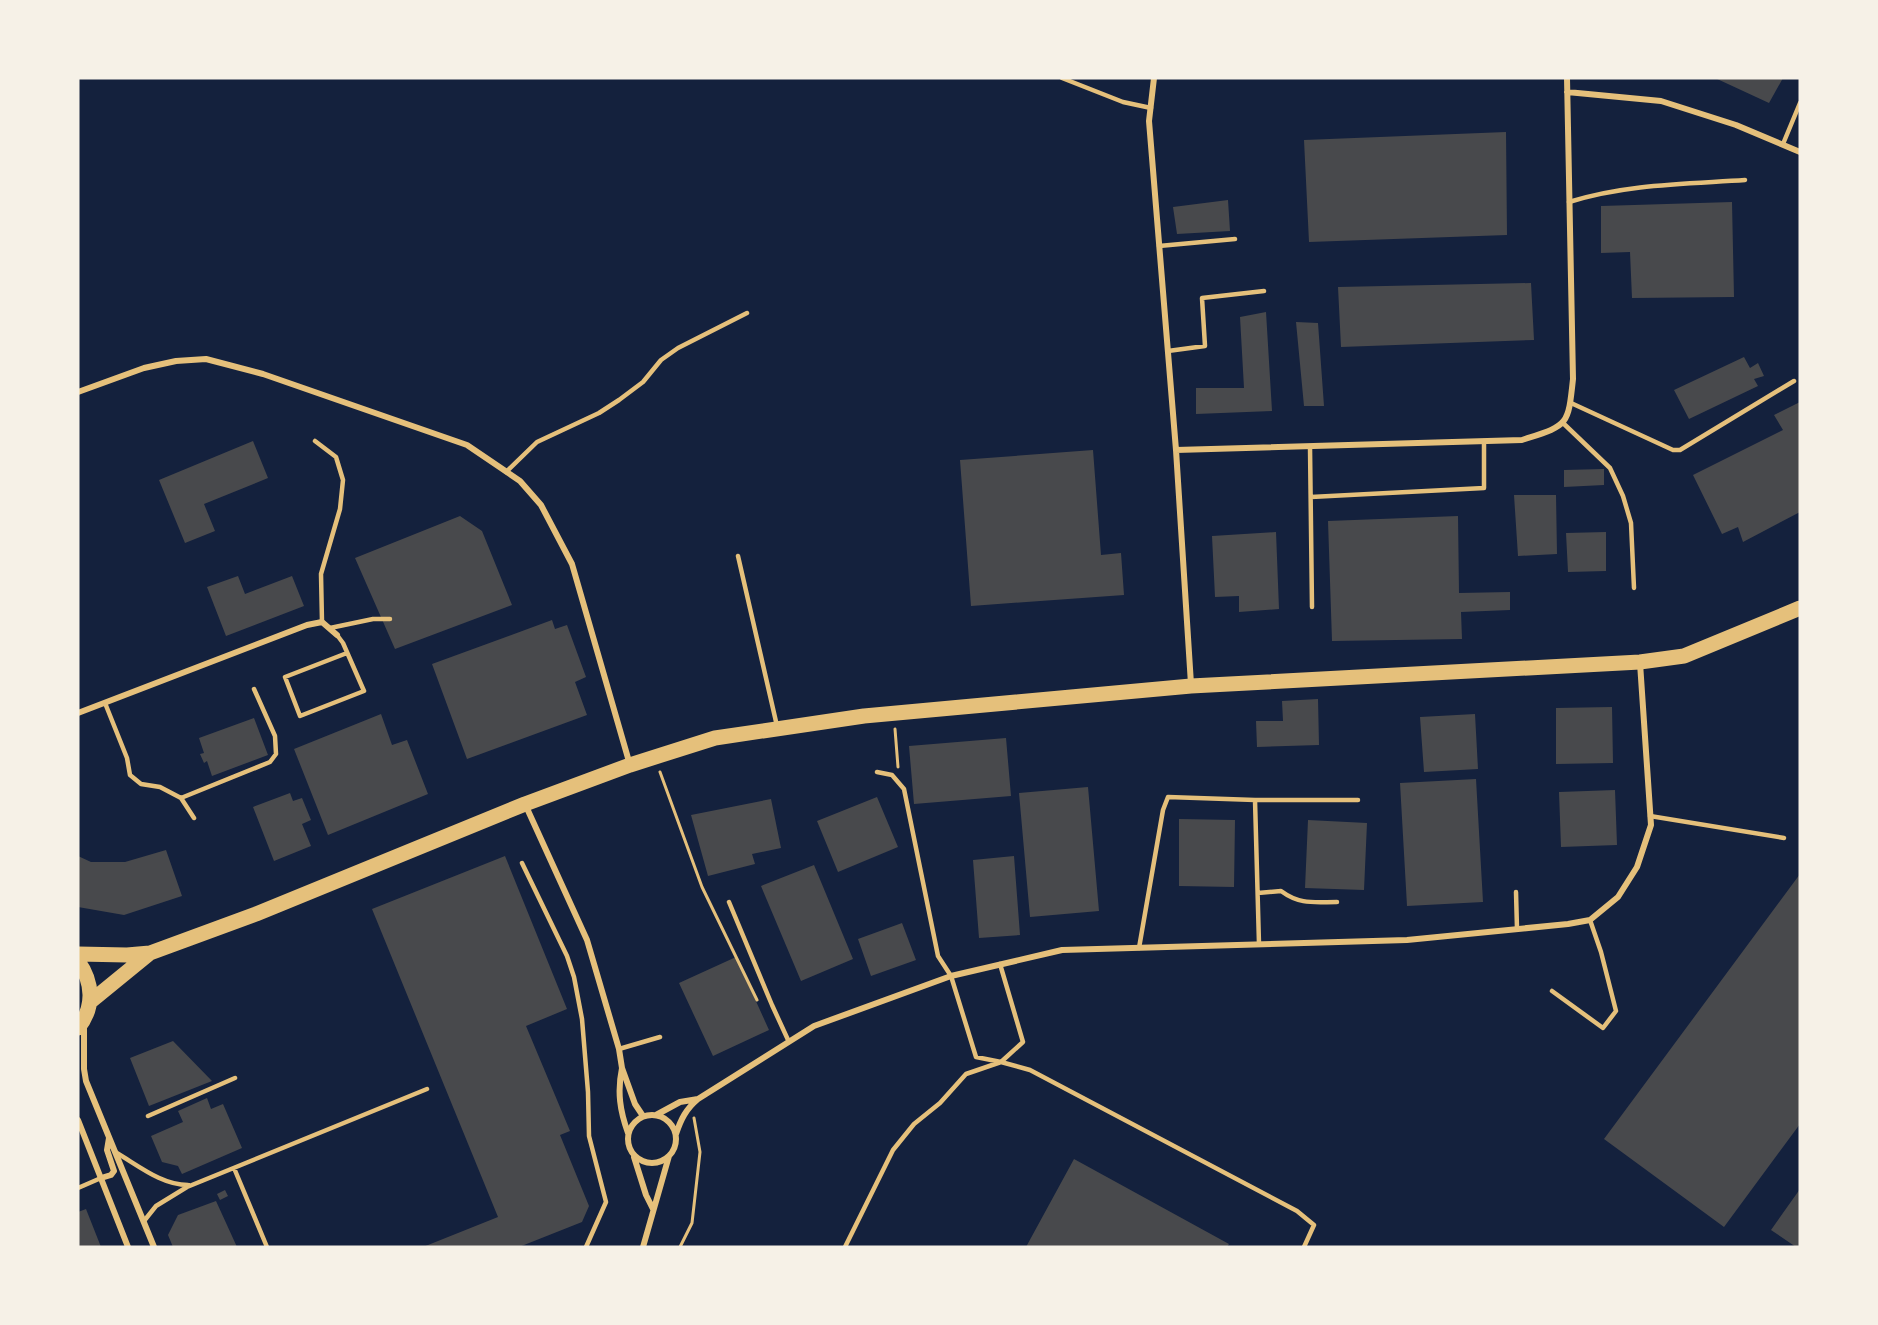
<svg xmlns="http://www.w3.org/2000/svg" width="1878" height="1325" viewBox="0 0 1878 1325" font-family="Roboto,sans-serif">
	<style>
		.building { fill: #48494c }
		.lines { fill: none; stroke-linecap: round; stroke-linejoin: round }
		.path { stroke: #e5c07b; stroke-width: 3 }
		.service { stroke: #e5c07b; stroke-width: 4.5 }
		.minor { stroke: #e5c07b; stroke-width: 6 }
		.primary { stroke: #e5c07b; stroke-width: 15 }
	</style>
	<rect width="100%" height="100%" fill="#14213d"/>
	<path class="building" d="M1715,78h68l-14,25z
		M1506,132l1,103 -198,7 -5,-102z
		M1228,200l2,31 -53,3 -4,-27z
		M1732,202l2,95 -102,1 -2,-46 -29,1v-47z
		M1531,283l3,57 -193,7 -3,-60z
		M1266,312l6,99 -76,3v-26h48l-4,-71z
		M1296,322l22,1 6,83h-20z
		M1744,357l6,11 8,-5 6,13 -10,3 4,7 -69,33 -15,-29z
		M1800,402v110l-57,30 -5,-15 -16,7 -29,-59 90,-45 -9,-15z
		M253,441l15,37 -64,26 11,27 -30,12 -26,-63z
		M1093,450l8,105 20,-2 3,42 -153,11 -11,-146z
		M1604,469v16l-40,2v-17z
		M1514,495h42l1,59 -39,2z
		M460,516l22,15 30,74 -117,44 -40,-91z
		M1458,516l1,77 51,-1v18l-49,2 1,27 -130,2 -4,-120z
		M1276,532l3,77 -40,3v-16l-24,1 -3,-61z
		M1606,532v39l-38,1 -2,-39z
		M238,576l7,18 47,-18 12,30 -78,30 -19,-49z
		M552,620l3,9 12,-4 19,52 -11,5 12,33 -120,44 -35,-95z
		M1318,699l1,46 -62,2 -1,-26h27l-1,-20z
		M1612,707l1,56 -57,1v-56z
		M381,714l11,31 15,-5 21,54 -100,41 -34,-86z
		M1475,714l3,55 -54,3 -4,-55z
		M254,718l14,37 -56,21 -5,-15 -3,2 -4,-9 4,-1 -5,-15z
		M1006,738l5,58 -97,8 -5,-58z
		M1476,779l7,123 -76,4 -7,-123z
		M1088,787l11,124 -69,6 -11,-124z
		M1615,790l2,55 -56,2 -2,-55z
		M290,793l3,8 9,-3 9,22 -9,4 9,22 -37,15 -21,-54z
		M877,797l21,50 -60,25 -21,-51z
		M771,799l10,49 -29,6 3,10 -47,12 -17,-61z
		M1179,819l56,1 -1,67 -55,-1z
		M1308,820l59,3 -3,67 -59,-2z
		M166,850l16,46 -58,19 -46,-8v-51l13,6h34z
		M505,856l62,153 -41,17 44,105 -10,4 29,71 -7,16 -63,25h-96l75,-30 -126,-308z
		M1014,856l6,79 -41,3 -6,-78z
		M814,865l39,94 -52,22 -40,-95z
		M1800,874v250l-76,103 -120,-88z
		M902,923l14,37 -45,16 -13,-37z
		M736,957l33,73 -56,26 -34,-73z
		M173,1041l39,40 -63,25 -19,-48z
		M207,1098l4,11 12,-5 19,44 -60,26 -4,-8 -16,-4 -11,-26 32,-14 -5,-11z
		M1074,1159l155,85 -2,3h-201z
		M1800,1189v58h-4l-25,-17z
		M225,1190l3,6 -8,4 -3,-6z
		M216,1201l21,46h-64l-5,-12 10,-20z
		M86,1209l15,38h-23v-35z"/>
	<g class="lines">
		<path class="path" d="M895,729l3,38
			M660,772l42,115 55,113
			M680,1247l12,-24 8,-71 -6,-34"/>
		<path class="service" d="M1062,78l61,24 28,6
			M1783,144l17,-41
			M1569,202c57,-18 117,-18 176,-22
			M1159,246l76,-7
			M1168,351l37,-5 -3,-48 62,-7
			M1571,403l102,47h7l114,-69
			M1563,423l47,45 13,28 8,27 3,65
			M315,441l21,16 7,23 -3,29 -19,65 1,48
			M1310,447l2,160
			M506,472l31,-30 62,-29 20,-13 24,-18 18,-22 17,-12 69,-35
			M1311,497l173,-9v-47
			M738,556l39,170
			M330,628l43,-9h17
			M337,635l6,8 21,48 -64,25 -15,-39 62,-24
			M105,703l22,55 3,17 11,9 19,3 21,11 13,20
			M877,772l15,3 12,14 34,167 13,20 25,81 25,5 22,-20 -23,-78
			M181,798l89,-36 6,-8 -1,-18 -21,-47
			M1255,800l4,144
			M1650,816l134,22
			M522,863l45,93 7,21 8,42 6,73 1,44 17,66 -20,45
			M1516,892l1,37
			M1258,893l23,-2c19,14 33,11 56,11
			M729,902l43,103 17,37
			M1139,948l24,-138 5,-13 87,3h103
			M1552,991l51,37 13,-17 -15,-59 -11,-32
			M619,1049l41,-12
			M148,1116l87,-38
			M115,1152c23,13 46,33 73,33
			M234,1168l33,79
			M78,1188l23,-10
			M144,1221l12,-15 31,-19 240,-98
			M845,1247l48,-97 21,-26 26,-21 26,-29 35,-12 29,8 267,141 17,14 -10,22"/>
		<path class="minor" d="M1154,78l-5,43 27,329 15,234
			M1567,92l94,9 75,24 64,27
			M78,392l66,-24 32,-7 30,-2 57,15 204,71 53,36 21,24 31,59 58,201
			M1176,450l346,-10c46,-15 46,-13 51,-61l-6,-301
			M78,713l229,-88 15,-3 15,13
			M525,804l62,136 32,109 3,19 13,36 8,12
			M84,1024v45l2,12 68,166
			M622,1068c-5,24 -2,43 6,65
			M628 1139a24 24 0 1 1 48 0a24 24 0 1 1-48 0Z
			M656,1115l24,-13 18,-3
			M78,1120l50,127
			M676,1134c5,-15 10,-25 22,-35l116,-73 137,-50 111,-26 345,-10 161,-16 22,-4 28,-23 19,-30 14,-42 -11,-162
			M634,1157l12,38 7,14
			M101,1178l10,-3 3,-4 -7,-21 2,-12
			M643,1247l26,-91"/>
		<path class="primary" d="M78,954l49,1 23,-2 106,-39 269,-110 105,-39 85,-27 149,-22 327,-30 449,-24 44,-6 116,-48
			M78,961c15,21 17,46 0,67
			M90,1002l60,-49"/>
	</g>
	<rect width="1878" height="1325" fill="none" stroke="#f6f1e7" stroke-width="159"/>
</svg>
